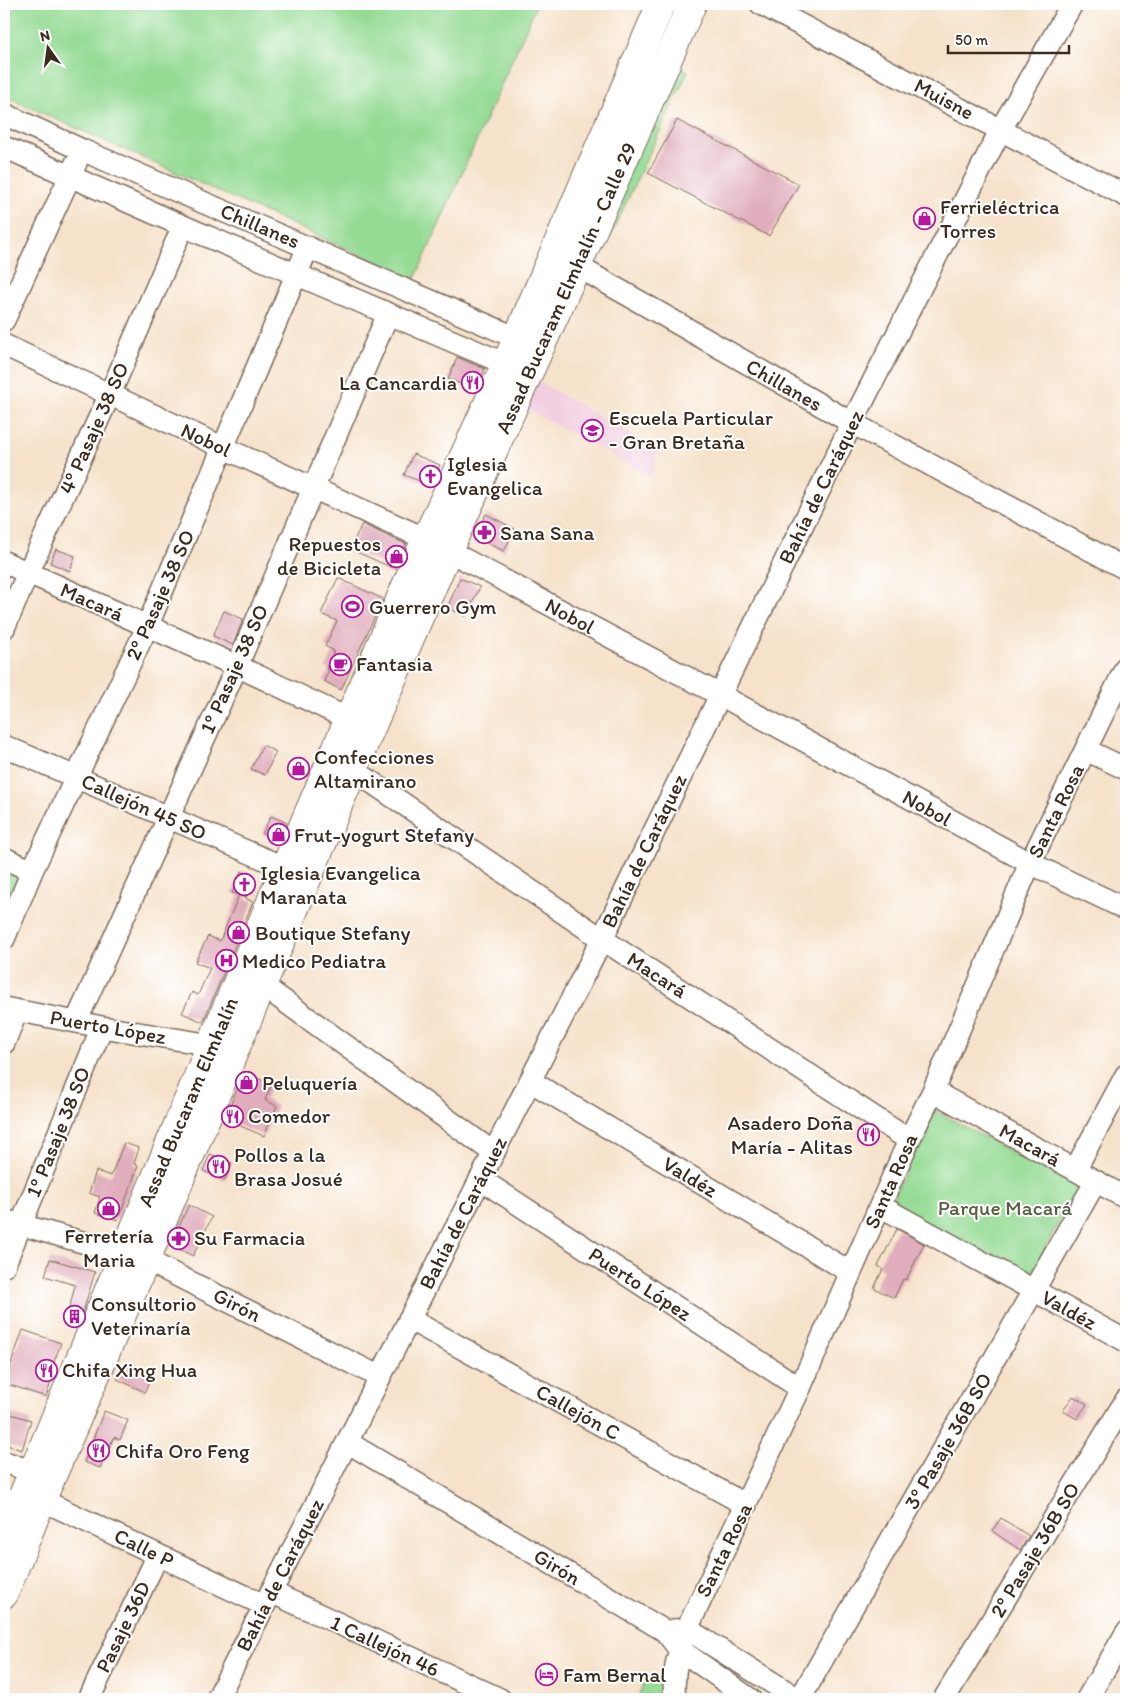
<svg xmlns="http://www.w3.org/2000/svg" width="1130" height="1703" viewBox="0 0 1130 1703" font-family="Itim,sans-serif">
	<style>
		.built { fill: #f2cfe0 }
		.green { fill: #95db94; stroke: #688259 }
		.building { fill: #e0adbc }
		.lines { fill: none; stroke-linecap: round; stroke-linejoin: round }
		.minor-casing { stroke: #7c6a5a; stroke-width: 24 }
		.major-casing { stroke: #7c6a5a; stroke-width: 30 }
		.minor { stroke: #fff; stroke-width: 21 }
		.major { stroke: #fff; stroke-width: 28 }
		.labels { text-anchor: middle; stroke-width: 4; stroke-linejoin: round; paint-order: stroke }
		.street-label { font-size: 21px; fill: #3b2a1e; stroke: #fff }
		.poi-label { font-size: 21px; fill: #3b2a1e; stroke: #fff; text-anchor: start }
		.park-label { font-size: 21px; fill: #565f41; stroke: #fff }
	</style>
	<rect width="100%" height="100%" fill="#fff"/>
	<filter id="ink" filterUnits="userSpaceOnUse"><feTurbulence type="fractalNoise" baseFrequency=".02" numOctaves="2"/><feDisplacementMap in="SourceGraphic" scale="10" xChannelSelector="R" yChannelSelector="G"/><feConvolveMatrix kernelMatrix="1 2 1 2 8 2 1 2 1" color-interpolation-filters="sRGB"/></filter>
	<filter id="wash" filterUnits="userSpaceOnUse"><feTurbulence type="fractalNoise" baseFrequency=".0096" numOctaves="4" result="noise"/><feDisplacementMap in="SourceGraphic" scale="20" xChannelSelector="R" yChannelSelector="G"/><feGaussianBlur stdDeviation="1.12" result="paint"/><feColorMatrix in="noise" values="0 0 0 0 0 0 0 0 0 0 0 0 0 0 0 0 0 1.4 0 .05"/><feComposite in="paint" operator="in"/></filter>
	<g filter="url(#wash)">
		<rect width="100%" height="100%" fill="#f6e2ca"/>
		<path class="built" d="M536,380l123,70 -8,26 -125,-67z"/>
		<path class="green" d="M4,4h533l-122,275 -411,-183z
			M672,65l16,6 -78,166 -13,-7z
			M4,869l15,7 -15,40z
			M934,1110l143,77 -49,94 -138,-77z
			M645,1681l20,1v17h-28z"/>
		<g id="blocks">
			<path class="building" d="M677,120l122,64 -30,52 -121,-63z
				M457,357l28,12 -9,21 -28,-11z
				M413,454l27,11 -8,21 -28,-11z
				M486,514l29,15 -11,22 -28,-13v-6z
				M362,524l44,20 -11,25 -45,-20z
				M56,549l19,7 -5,15 -20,-8z
				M338,578l45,21 -42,91 -17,-9 5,-11 -3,-2 8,-17 -9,-5 12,-25 -16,-7z
				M460,578l20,9 -14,29 -19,-8z
				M224,611l19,8 -10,26 -20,-9z
				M263,745l13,7 -11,23 -14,-6z
				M271,816l16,7 -8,18 -17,-7z
				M241,871l14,5 -9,22 -5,-2 12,6 -50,120 -21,-9 10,-21 6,3 12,-27 -15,-6 13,-26 12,5 19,-46 -7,-2z
				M244,1073l28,11 -7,16 12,6 -13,30 -40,-17z
				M124,1143l15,5 -5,16 4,2 -20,54 -23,-7 5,-16 -11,-4 7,-22 15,5z
				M210,1154l22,9 -7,17 -22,-9z
				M189,1205l23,12 -19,39 -23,-11z
				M897,1229l27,15 -18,36 -3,-1 -9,19 -20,-10 9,-19 -5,-3z
				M50,1259l45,13 -11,36 -7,17 -11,-3 9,-37 -30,-9z
				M23,1330l38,13 -13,35 4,1 -6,18 -42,-14z
				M123,1365l28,12 -6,15 -28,-13z
				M1073,1396l14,8 -10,15 -14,-8z
				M104,1411l24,9 -8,20 -6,-3 -14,31 -16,-6z
				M4,1412l27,8 -9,30 -18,-6z
				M1001,1518l28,18 -9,14 -28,-19z"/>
		</g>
	</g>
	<g filter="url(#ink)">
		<use href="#blocks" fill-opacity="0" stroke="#7c6a5a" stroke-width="1"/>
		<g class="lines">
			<defs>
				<path id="minor" d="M761,4l365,192
					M4,114l78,36 435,188
					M4,147l179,79 323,138
					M577,266l275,157 274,146
					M4,320l72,-157
					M4,345l220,103 202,91 294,156 310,168 96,46
					M4,562l233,104 124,59
					M4,628l24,-55 82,-179 73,-168
					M4,746l281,122
					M1086,750l40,19
					M342,762l260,177 307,201
					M4,858l28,13
					M4,939l28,-68 115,-244 161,-380
					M262,985l232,168
					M4,1008l98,19 110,18
					M76,1022l161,-356 151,-352
					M4,1043l13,-32
					M530,1081l320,191
					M933,1091l193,107
					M1075,1170l51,-95
					M480,1179l320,209
					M880,1206l246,135
					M4,1220l142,40 234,117
					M4,1266l98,-239
					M409,1319l337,186
					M347,1442l318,189 14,18 71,50
					M4,1462l42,14
					M27,1493l237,112
					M271,1592l229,107
					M673,1630l14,-1 111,70
					M89,1699l69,-144
					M217,1699l385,-760 250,-516 149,-294 71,-125
					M675,1699c-3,-23 3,-48 12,-70l113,-241 109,-248 24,-49 97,-228 96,-196
					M800,1699l296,-518
					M944,1699l182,-299
					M1087,1699l39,-66"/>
				<path id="major" d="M4,1541l281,-673 141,-329 80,-175 155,-360
					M4,1594l38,-95 112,-258 216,-511 78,-179 129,-285 115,-262"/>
			</defs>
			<use href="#minor" class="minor-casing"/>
			<use href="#major" class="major-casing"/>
			<use href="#minor" class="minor"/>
			<use href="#major" class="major"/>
		</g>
	</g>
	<defs>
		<symbol id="shop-ring" viewBox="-11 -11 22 22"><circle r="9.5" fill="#fff" stroke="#b5179e" stroke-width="1.5"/><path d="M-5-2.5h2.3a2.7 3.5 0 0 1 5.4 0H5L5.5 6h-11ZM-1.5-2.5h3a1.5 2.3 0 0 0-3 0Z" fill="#b5179e"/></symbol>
		<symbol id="restaurant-ring" viewBox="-11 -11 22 22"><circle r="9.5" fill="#fff" stroke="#b5179e" stroke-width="1.5"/><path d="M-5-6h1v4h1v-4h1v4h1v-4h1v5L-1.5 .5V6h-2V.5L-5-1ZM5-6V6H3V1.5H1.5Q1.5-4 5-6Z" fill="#b5179e"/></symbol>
		<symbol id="school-ring" viewBox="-11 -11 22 22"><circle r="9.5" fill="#fff" stroke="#b5179e" stroke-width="1.5"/><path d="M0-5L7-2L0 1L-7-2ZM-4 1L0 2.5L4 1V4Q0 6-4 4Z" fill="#b5179e"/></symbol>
		<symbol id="church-ring" viewBox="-11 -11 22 22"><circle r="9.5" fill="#fff" stroke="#b5179e" stroke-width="1.5"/><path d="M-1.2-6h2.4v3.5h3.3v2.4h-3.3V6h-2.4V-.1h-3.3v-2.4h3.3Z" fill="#b5179e"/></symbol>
		<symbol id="pharmacy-ring" viewBox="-11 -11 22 22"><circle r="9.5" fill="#fff" stroke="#b5179e" stroke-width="1.5"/><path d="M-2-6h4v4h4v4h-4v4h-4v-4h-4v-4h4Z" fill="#b5179e"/></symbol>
		<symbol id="stadium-ring" viewBox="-11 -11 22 22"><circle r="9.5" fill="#fff" stroke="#b5179e" stroke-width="1.5"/><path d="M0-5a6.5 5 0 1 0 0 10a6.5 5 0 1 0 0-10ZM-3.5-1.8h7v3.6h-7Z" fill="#b5179e"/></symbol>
		<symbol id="cafe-ring" viewBox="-11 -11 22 22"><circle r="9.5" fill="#fff" stroke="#b5179e" stroke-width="1.5"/><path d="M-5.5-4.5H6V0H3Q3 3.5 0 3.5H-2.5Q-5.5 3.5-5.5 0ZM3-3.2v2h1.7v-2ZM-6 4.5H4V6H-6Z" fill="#b5179e"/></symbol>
		<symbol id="hospital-ring" viewBox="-11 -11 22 22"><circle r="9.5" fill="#fff" stroke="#b5179e" stroke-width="1.5"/><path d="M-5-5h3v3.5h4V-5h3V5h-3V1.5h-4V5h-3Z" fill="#b5179e"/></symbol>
		<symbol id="building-ring" viewBox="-11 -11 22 22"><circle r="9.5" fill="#fff" stroke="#b5179e" stroke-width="1.5"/><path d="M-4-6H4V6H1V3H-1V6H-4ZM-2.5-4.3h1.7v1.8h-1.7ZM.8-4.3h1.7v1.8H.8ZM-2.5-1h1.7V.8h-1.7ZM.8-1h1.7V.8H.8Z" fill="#b5179e"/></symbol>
		<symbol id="hotel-ring" viewBox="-11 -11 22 22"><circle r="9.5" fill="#fff" stroke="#b5179e" stroke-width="1.5"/><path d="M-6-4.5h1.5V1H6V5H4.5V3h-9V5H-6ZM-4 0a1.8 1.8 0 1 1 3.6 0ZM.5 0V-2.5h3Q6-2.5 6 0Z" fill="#b5179e"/></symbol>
	</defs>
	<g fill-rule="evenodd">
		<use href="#shop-ring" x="912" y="206" width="25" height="25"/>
		<use href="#restaurant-ring" x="460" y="370" width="25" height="25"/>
		<use href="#school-ring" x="580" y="418" width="25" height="25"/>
		<use href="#church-ring" x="418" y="464" width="25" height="25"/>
		<use href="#pharmacy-ring" x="472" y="520" width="25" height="25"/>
		<use href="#shop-ring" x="384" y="544" width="25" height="25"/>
		<use href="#stadium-ring" x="340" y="594" width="25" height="25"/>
		<use href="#cafe-ring" x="328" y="652" width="25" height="25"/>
		<use href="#shop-ring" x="286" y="756" width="25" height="25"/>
		<use href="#shop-ring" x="266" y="822" width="25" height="25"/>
		<use href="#church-ring" x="232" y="872" width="25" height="25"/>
		<use href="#shop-ring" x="226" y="920" width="25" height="25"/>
		<use href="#hospital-ring" x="214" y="948" width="25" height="25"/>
		<use href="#shop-ring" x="234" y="1070" width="25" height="25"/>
		<use href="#restaurant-ring" x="220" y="1104" width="25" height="25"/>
		<use href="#restaurant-ring" x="856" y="1122" width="25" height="25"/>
		<use href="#restaurant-ring" x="206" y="1154" width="25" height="25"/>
		<use href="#shop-ring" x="96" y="1196" width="25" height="25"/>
		<use href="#pharmacy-ring" x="166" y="1226" width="25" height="25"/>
		<use href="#building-ring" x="62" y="1304" width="25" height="25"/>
		<use href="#restaurant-ring" x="34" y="1358" width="25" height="25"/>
		<use href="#restaurant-ring" x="86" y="1438" width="25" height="25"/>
		<use href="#hotel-ring" x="534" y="1662" width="25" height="25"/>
	</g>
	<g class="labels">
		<g class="street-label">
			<text transform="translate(944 99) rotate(28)" y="7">Muisne</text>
			<text transform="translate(260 226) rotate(23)" y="7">Chillanes</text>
			<text transform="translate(566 288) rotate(-66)" y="7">Assad Bucaram Elmhalín - Calle 29</text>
			<text transform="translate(784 385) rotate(30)" y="7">Chillanes</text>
			<text transform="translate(94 428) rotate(-66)" y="7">4º Pasaje 38 SO</text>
			<text transform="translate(206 440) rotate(25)" y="7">Nobol</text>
			<text transform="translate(821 487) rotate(-64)" y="7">Bahía de Caráquez</text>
			<text transform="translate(160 595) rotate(-66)" y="7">2º Pasaje 38 SO</text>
			<text transform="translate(92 602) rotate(24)" y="7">Macará</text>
			<text transform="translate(570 616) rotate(28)" y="7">Nobol</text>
			<text transform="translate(234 669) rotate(-66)" y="7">1º Pasaje 38 SO</text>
			<text transform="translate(144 807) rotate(24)" y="7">Callejón 45 SO</text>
			<text transform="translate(927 808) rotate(29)" y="7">Nobol</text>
			<text transform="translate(1056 811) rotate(-64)" y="7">Santa Rosa</text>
			<text transform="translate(644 851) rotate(-64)" y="7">Bahía de Caráquez</text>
			<text transform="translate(657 975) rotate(33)" y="7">Macará</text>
			<text transform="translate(108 1027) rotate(10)" y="7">Puerto López</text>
			<text transform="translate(188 1102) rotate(-67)" y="7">Assad Bucaram Elmhalín</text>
			<text transform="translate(58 1132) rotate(-68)" y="7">1º Pasaje 38 SO</text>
			<text transform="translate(1030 1145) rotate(29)" y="7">Macará</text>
			<text transform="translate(690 1177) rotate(31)" y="7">Valdéz</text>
			<text transform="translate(891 1181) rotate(-66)" y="7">Santa Rosa</text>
			<text transform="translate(463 1213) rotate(-63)" y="7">Bahía de Caráquez</text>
			<text transform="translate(640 1284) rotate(33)" y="7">Puerto López</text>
			<text transform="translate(237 1305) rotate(27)" y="7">Girón</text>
			<text transform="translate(1069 1310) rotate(29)" y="7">Valdéz</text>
			<text transform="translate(578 1412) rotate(29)" y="7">Callejón C</text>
			<text transform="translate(948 1441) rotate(-60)" y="7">3º Pasaje 36B SO</text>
			<text transform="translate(144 1548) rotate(26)" y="7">Calle P</text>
			<text transform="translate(724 1550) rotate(-64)" y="7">Santa Rosa</text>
			<text transform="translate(1035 1550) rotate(-59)" y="7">2º Pasaje 36B SO</text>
			<text transform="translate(557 1567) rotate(31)" y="7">Girón</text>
			<text transform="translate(280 1575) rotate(-63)" y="7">Bahía de Caráquez</text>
			<text transform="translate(123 1627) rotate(-64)" y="7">Pasaje 36D</text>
			<text transform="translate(385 1646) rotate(25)" y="7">1 Callejón 46</text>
		</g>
		<g class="poi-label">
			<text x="940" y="214">Ferrieléctrica<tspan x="940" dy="24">Torres</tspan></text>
			<text x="457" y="390" text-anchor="end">La Cancardia</text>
			<text x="609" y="425">Escuela Particular<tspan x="609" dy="24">- Gran Bretaña</tspan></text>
			<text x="447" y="471">Iglesia<tspan x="447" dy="24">Evangelica</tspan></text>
			<text x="500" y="540">Sana Sana</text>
			<text x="381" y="551" text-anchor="end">Repuestos<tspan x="381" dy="24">de Bicicleta</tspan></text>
			<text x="369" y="614">Guerrero Gym</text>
			<text x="356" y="671">Fantasia</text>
			<text x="314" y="764">Confecciones<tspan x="314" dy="24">Altamirano</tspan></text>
			<text x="294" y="842">Frut-yogurt Stefany</text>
			<text x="260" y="880">Iglesia Evangelica<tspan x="260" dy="24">Maranata</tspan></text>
			<text x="255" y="940">Boutique Stefany</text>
			<text x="242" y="968">Medico Pediatra</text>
			<text x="262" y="1090">Peluquería</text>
			<text x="248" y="1123">Comedor</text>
			<text x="853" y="1130" text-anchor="end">Asadero Doña<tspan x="853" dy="24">María - Alitas</tspan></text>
			<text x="234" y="1162">Pollos a la<tspan x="234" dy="24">Brasa Josué</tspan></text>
			<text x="109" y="1243" text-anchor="middle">Ferretería<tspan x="109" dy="24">Maria</tspan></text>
			<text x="194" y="1245">Su Farmacia</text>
			<text x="91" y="1311">Consultorio<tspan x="91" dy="24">Veterinaría</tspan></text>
			<text x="62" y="1377">Chifa Xing Hua</text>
			<text x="115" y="1458">Chifa Oro Feng</text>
			<text x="563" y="1682">Fam Bernal</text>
		</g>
		<g class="park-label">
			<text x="1005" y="1215">Parque Macará</text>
		</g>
	</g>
	<rect width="1130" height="1703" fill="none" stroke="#fff" stroke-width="20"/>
	<g transform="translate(48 48) rotate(346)" stroke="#ffffff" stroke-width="4" paint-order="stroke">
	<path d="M0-4L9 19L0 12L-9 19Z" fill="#3b2a1e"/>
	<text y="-8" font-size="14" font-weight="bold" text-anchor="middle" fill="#3b2a1e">N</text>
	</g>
	<path d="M948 45v8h121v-8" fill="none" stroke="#3b2a1e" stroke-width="2.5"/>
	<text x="955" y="45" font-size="15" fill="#3b2a1e" stroke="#ffffff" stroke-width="4" paint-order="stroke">50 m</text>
</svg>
